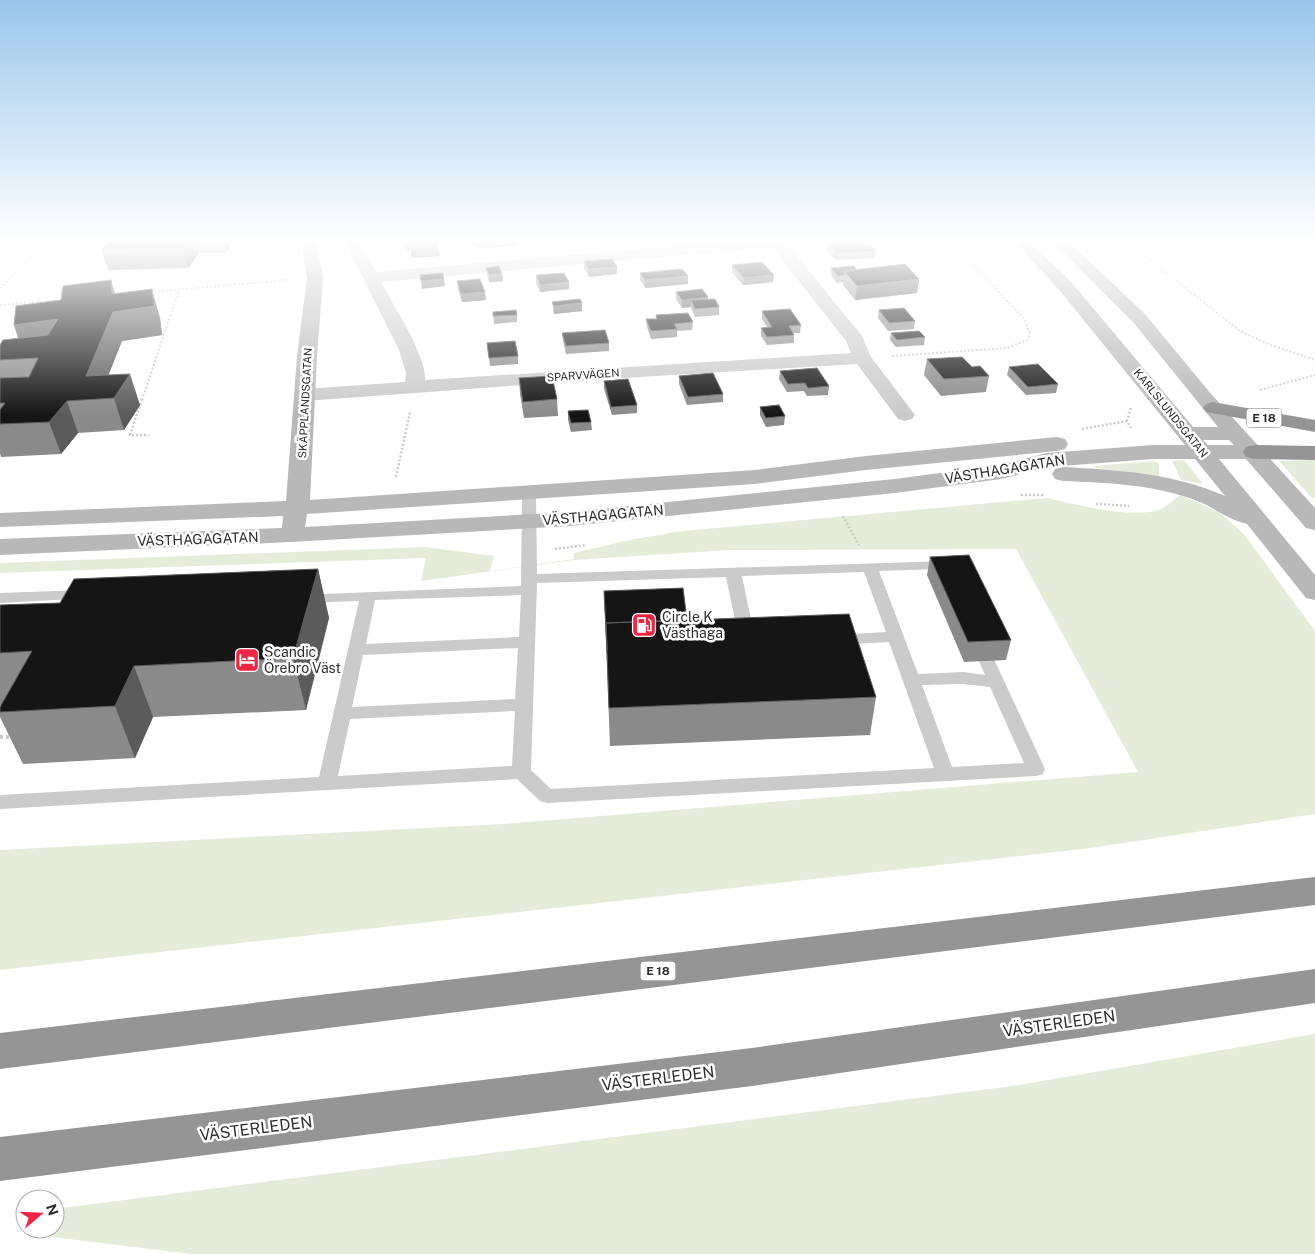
<svg xmlns="http://www.w3.org/2000/svg" width="1315" height="1254" viewBox="0 0 1315 1254" font-family="'Public Sans',sans-serif">
	<style>
		.green { fill: #e5ecda }
		.lines { fill: none; stroke-linecap: round; stroke-linejoin: round }
		.path-far2 { stroke: #cbcbcb; stroke-width: 2; stroke-dasharray: 2 2; stroke-linecap: butt }
		.path-far1 { stroke: #cbcbcb; stroke-width: 2.5; stroke-dasharray: 2 2; stroke-linecap: butt }
		.path { stroke: #cbcbcb; stroke-width: 4; stroke-dasharray: 3 3; stroke-linecap: butt }
		.lane { fill: #cbcbcb; fill-rule: evenodd }
		.street { fill: #cbcbcb; fill-rule: evenodd }
		.secondary { fill: #b8b8b8; fill-rule: evenodd }
		.highway { fill: #959595; fill-rule: evenodd }
		.wall { fill: #8a8a8a }
		.shaded-wall { fill: #5b5b5b }
		.building { fill: #151515; stroke: #5b5b5b }
		.labels { text-anchor: middle; stroke-width: 5; stroke-linejoin: round; paint-order: stroke }
		.far-street-label { font-size: 11px; fill: #2e2e2e; stroke: #fff }
		.shield { fill: #fff; stroke: #6d6d6d; stroke-width: 1 }
		.shield-label { font-size: 12px; font-weight: bold; fill: #2e2e2e }
		.street-label { font-size: 14px; fill: #2e2e2e; stroke: #fff }
		.poi-label { font-size: 14px; fill: #2e2e2e; stroke: #fff; text-anchor: start }
		.near-street-label { font-size: 16px; fill: #2e2e2e; stroke: #fff }
	</style>
	<rect width="100%" height="100%" fill="#fff"/>
	<path class="green" d="M1184,460l19,24 -22,-4 -9,-19z
		M1315,460v38h-3l-33,-37z
		M1154,461l5,3v12l-63,-8 -2,-2z
		M1180,495l39,17 25,22 71,97v183l-224,34 -1091,122v-120l503,-26 635,-52 -122,-223 -286,1 -156,10 -153,21 5,-23 -426,15v-10l425,-16 69,9 -4,15 84,-12v-6l60,-14 49,-8 363,-33c31,6 86,22 115,11 7,-3 13,-10 19,-14z
		M1315,1034v220h-1124l-139,-17 10,-29 957,-123z"/>
	<g class="lines">
		<path class="path-far2" d="M1125,240l115,91 28,13 47,16
			M0,288l50,-48
			M150,292l138,-12
			M0,305l64,-5
			M892,356l115,-8 20,-8 3,-5 -5,-15 -74,-80
			M1260,390l55,-15
			M142,400l37,-110"/>
		<path class="path-far1" d="M142,399l-12,36h19
			M1131,408l-4,13 4,7
			M1082,429l45,-8
			M396,477l14,-65
			M1021,495h24
			M1096,504l33,2
			M843,516l16,29
			M555,549l31,-4"/>
		<path class="path" d="M0,737h12"/>
		<path class="lane" d="M529,491l7,4 1,79 411,-13 6,9 -3,3h-10l-3,-4 -59,2 39,103 45,-2 22,3 -6,-14 2,-4 6,-1 6,1 52,112 -2,5 -7,2 -489,27 -7,-2 -23,-22 -517,30v-14l319,-18 40,-176 -55,2 -6,-2 -2,-3 2,-3 223,-9 1,-91zM864,572l22,60 -50,3 -6,1 -2,4 2,4 6,1 53,-3 45,126 -383,21 -20,-19 6,-187 189,-6 13,62 2,4 6,1 6,-1 2,-4 -13,-63zM521,595l-2,42 -153,7 9,-44zM518,648l-3,51 -163,8 11,-52zM963,684l27,3 34,76 -72,4 -30,-82zM515,711l-3,55 -174,10 12,-57z
			M85,590l6,2 2,3 -2,3 -91,5v-10z"/>
		<path class="street" d="M344,240h15l17,32 371,-32h54l-2,3 -11,2 74,91 9,21 44,58 -3,4 -7,2 -7,-2 -41,-55 -267,16 -285,21 -7,-2 -3,-4 3,-4 7,-2 100,-7 1,-9 -7,-23zM772,247l74,94 5,12 -426,27c2,-24 -32,-75 -44,-98z"/>
		<path class="secondary" d="M301,240h15l7,38 -6,78 -7,144 445,-30 111,-14 191,-19 8,2 3,5 -3,5 -8,2 -191,19 -111,14 -448,30 -2,13 265,-15 325,-33 105,-14 47,-12 106,-8h32l-125,-154 -47,-51h15l44,43 121,144h25l-85,-105 -82,-82h16l78,74 67,81 103,113v22l-9,-2 -60,-69h-27l96,116v25l-9,-2 -59,-74c-19,-4 -36,-19 -55,-25 -42,-15 -85,-16 -129,-18l-8,-2 -3,-5 3,-5 8,-2c55,3 110,6 162,29l-30,-37h-42l-105,8 -47,12 -106,14 -325,33 -279,16 -291,13v-16l282,-11 1,-12 -283,11v-14l286,-12 11,-145 10,-78zM1203,440h26l5,5h-26z"/>
		<path class="highway" d="M1213,402l102,18v12l-109,-20 -3,-4 3,-4z
			M1254,445l61,1v14l-61,-1 -8,-2 -3,-5 3,-5z
			M1315,877v28l-1315,164v-36z
			M1315,969v34l-563,83 -752,95v-44l752,-89z"/>
	</g>
	<path class="wall" d="M110,240h125l-9,13h-27l-11,15 -80,2 -7,-21z
		M403,240h34l3,16 -28,2 -1,-8 -5,1z
		M461,240h57v5l-41,4 -1,-4 -13,1z
		M827,242l49,9 -1,7 -39,2 -10,-11z
		M584,261l33,13 -28,3 -5,-9z
		M732,265l41,17 -30,3 -11,-13z
		M486,268l16,6 1,7 -14,1 -2,-7z
		M831,268l26,2 62,9 -2,14 -62,7 -12,-15v-3l-6,1 -6,-8z
		M640,273l48,11 -43,4 -5,-8z
		M536,275l33,7v7l-29,3 -4,-9z
		M111,280l4,14 45,24 2,17 -40,6 -14,34 32,30 -16,25 -46,3 -17,21 -60,3 -1,-4v-108l18,-7 -4,-13 47,-25z
		M457,281l29,19 -24,2 -4,-13z
		M676,292l32,5v2l11,8v8l-24,2 -4,-10 -9,1 -6,-9z
		M552,302l30,9 -28,3 -1,-5z
		M879,310l36,11 -1,8 -26,2 -10,-13z
		M762,311l39,14 -1,8h-7l1,2v8l-27,2 -6,-9v-8l6,-1 -5,-8z
		M493,312l24,3v7l-23,2z
		M656,315l37,7 -1,8 -15,1v6l-26,2 -4,-12 -1,-8h10z
		M562,333l47,10v8l-43,3 -3,-13z
		M891,333l34,4 -1,8 -28,2 -6,-7z
		M487,343l31,13v8l-28,2z
		M927,359l45,8 17,9 -3,16 -45,4 -17,-21z
		M1009,367l49,17 -2,9 -30,2 -19,-20z
		M780,371l49,15 -1,9 -21,1 -3,-5 -17,1 -8,-13z
		M679,376l44,18v8l-36,3 -8,-21z
		M519,378l38,21 1,17 -34,2 -4,-24z
		M604,381l33,24v8l-25,2 -8,-26z
		M760,407l25,9 -1,9 -18,2 -6,-12z
		M568,411l23,11 1,8 -21,2 -3,-12z
		M930,557l81,83 -5,20 -42,2 -37,-87z
		M318,569l11,49 -23,92 -153,7 -18,41 -112,6 -23,-47v-10l2,-2h-2v-100l60,-2z
		M604,591l83,29 189,77 -6,38 -260,11z"/>
	<path class="shaded-wall" d="M189,240h7l3,13 -11,15 -5,-20z
		M223,240h12l-9,13z
		M404,240h5l2,10 -5,1z
		M462,240h13l1,5 -13,1z
		M501,240h17v5l-41,4v-7z
		M550,240h42l-42,3z
		M438,242l2,14 -28,2 -2,-14z
		M617,267v7l-28,3 -1,-8z
		M502,274l1,7 -14,1v-7z
		M774,275l-1,7 -30,3 1,-7z
		M688,276v8l-43,4v-8z
		M444,279l1,7 -23,3 -1,-8z
		M919,279l-2,14 -62,7 2,-14z
		M111,280l8,28 33,-19 8,29 2,17 -40,6 -23,58 -13,-23z
		M569,282v7l-29,3v-7z
		M485,292l1,8 -24,2 -1,-8z
		M708,297v8l-17,-5v7l-9,1v-8z
		M582,303v8l-28,3v-8z
		M58,319l10,29 -44,6 -10,-29z
		M130,374l10,31 -16,25 -10,-32z
		M67,401l11,32 -17,21 -12,-32z
		M318,569l11,49 -23,92 -13,-52z
		M134,666l19,51 -18,41 -20,-52z"/>
	<path class="building" d="M110,240h79l-6,8 -82,1z
		M409,240h28l1,2 -28,2z
		M476,240h25l-24,2z
		M865,240l11,11 -39,2 -10,-11z
		M612,259l5,8 -29,2 -4,-8z
		M762,262l12,13 -30,3 -12,-13z
		M905,264l14,15 -62,7 -13,-15z
		M499,266l3,8 -13,1 -3,-7z
		M854,266l3,4 -13,1v4l-6,1 -7,-8z
		M682,269l6,7 -43,4 -5,-7z
		M443,273l1,6 -23,2 -1,-6z
		M564,273l5,9 -29,3 -4,-10z
		M480,279l5,13 -24,2 -4,-13z
		M111,280l1,14 40,-5 2,17 -41,6 -27,64 44,-2 -16,24 -47,3 -18,21 -49,2v-14l5,-7h-5v-25l29,-1 9,-19 -38,2v-15l3,-5 45,-5 10,-16 -44,6 2,-19 45,-6 2,-14z
		M702,289l6,8 -26,3 -6,-8z
		M580,299l2,4 -28,3 -2,-4z
		M715,299l4,8 -24,2 -4,-9z
		M904,308l11,13 -26,2 -10,-13z
		M790,309l11,16 -12,1 5,9 -27,2 -6,-9 11,-1 -10,-16z
		M516,310l1,5 -24,1v-4z
		M688,313l5,9 -19,2 3,5 -26,2 -5,-12h11l-1,-4z
		M605,330l4,13 -43,3 -4,-13z
		M919,331l6,6 -28,3 -6,-7z
		M515,341l3,15 -29,2 -2,-15z
		M962,357l10,10 8,-1 9,10 -45,3 -17,-20z
		M1038,364l20,20 -30,3 -19,-20z
		M817,368l12,18 -21,2 -3,-5 -17,1 -8,-13z
		M713,373l10,21 -35,3 -9,-21z
		M552,376l5,23 -34,3 -4,-24z
		M628,379l9,26 -26,2 -7,-26z
		M779,405l6,11 -19,2 -6,-11z
		M588,410l3,12 -20,1 -3,-12z
		M969,555l42,85 -43,2 -38,-85z
		M318,569l-25,89 -159,8 -19,40 -115,6v-5l32,-56 -32,2v-48l60,-2 14,-24z
		M683,588l4,32 -81,3 1,27 -3,-59z
		M849,614l27,83 -267,11 -3,-85z"/>
	<linearGradient id="sky" x2="0" y2="1"><stop stop-color="#9ac6ea"/><stop offset="0.58" stop-color="#fff"/><stop offset="1" stop-color="#fff" stop-opacity="0"/></linearGradient>
	<rect width="1315" height="415" fill="url(#sky)"/>
	<defs>
		<symbol id="fuel-square" viewBox="-11 -11 22 22"><rect x="-9" y="-9" width="18" height="18" rx="4" fill="#ee2643" stroke="#fff"/><path d="M-5.5-6h7V0h2V4h1.3V-2.5L3-4.5l.8-.8L6-3V5H2.5V1h-1V6h-7ZM-4.2-4.7v3.2H.2V-4.7Z" fill="#fff"/></symbol>
		<symbol id="hotel-square" viewBox="-11 -11 22 22"><rect x="-9" y="-9" width="18" height="18" rx="4" fill="#ee2643" stroke="#fff"/><path d="M-6-4.5h1.5V1H6V5H4.5V3h-9V5H-6ZM-4 0a1.8 1.8 0 1 1 3.6 0ZM.5 0V-2.5h3Q6-2.5 6 0Z" fill="#fff"/></symbol>
	</defs>
	<g fill-rule="evenodd">
		<use href="#fuel-square" x="630" y="611" width="28" height="28"/>
		<use href="#hotel-square" x="233" y="646" width="28" height="28"/>
	</g>
	<g class="labels">
		<g class="far-street-label">
			<text transform="translate(583 375) rotate(-4)" y="4">SPARVVÄGEN</text>
			<text transform="translate(305 403) rotate(-87)" y="4">SKÄPPLANDSGATAN</text>
			<text transform="translate(1171 413) rotate(51)" y="4">KARLSLUNDSGATAN</text>
		</g>
		<g class="shield">
			<rect x="1246.5" y="408.5" width="35" height="19" rx="4"/>
			<rect x="640.5" y="961.5" width="35" height="19" rx="4"/>
		</g>
		<g class="shield-label">
			<text x="1264" y="422">E 18</text>
			<text x="658" y="975">E 18</text>
		</g>
		<g class="street-label">
			<text transform="translate(1005 469) rotate(-9)" y="5">VÄSTHAGAGATAN</text>
			<text transform="translate(603 515) rotate(-5)" y="5">VÄSTHAGAGATAN</text>
			<text transform="translate(198 539) rotate(-2)" y="5">VÄSTHAGAGATAN</text>
		</g>
		<g class="poi-label">
			<text x="662" y="622">Circle K<tspan x="662" dy="16">Västhaga</tspan></text>
			<text x="264" y="657">Scandic<tspan x="264" dy="16">Örebro Väst</tspan></text>
		</g>
		<g class="near-street-label">
			<text transform="translate(1059 1023) rotate(-8)" y="6">VÄSTERLEDEN</text>
			<text transform="translate(658 1078) rotate(-7)" y="6">VÄSTERLEDEN</text>
			<text transform="translate(256 1128) rotate(-7)" y="6">VÄSTERLEDEN</text>
		</g>
	</g>
	<g transform="translate(40 1214) rotate(71)"><circle r="24" fill="#ffffff" stroke="#ababab"/>
	<path d="M0-4L9 19L0 12L-9 19Z" fill="#ee2643"/>
	<text y="-8" font-size="14" font-weight="bold" text-anchor="middle" fill="#2e2e2e">N</text>
	</g>
</svg>
